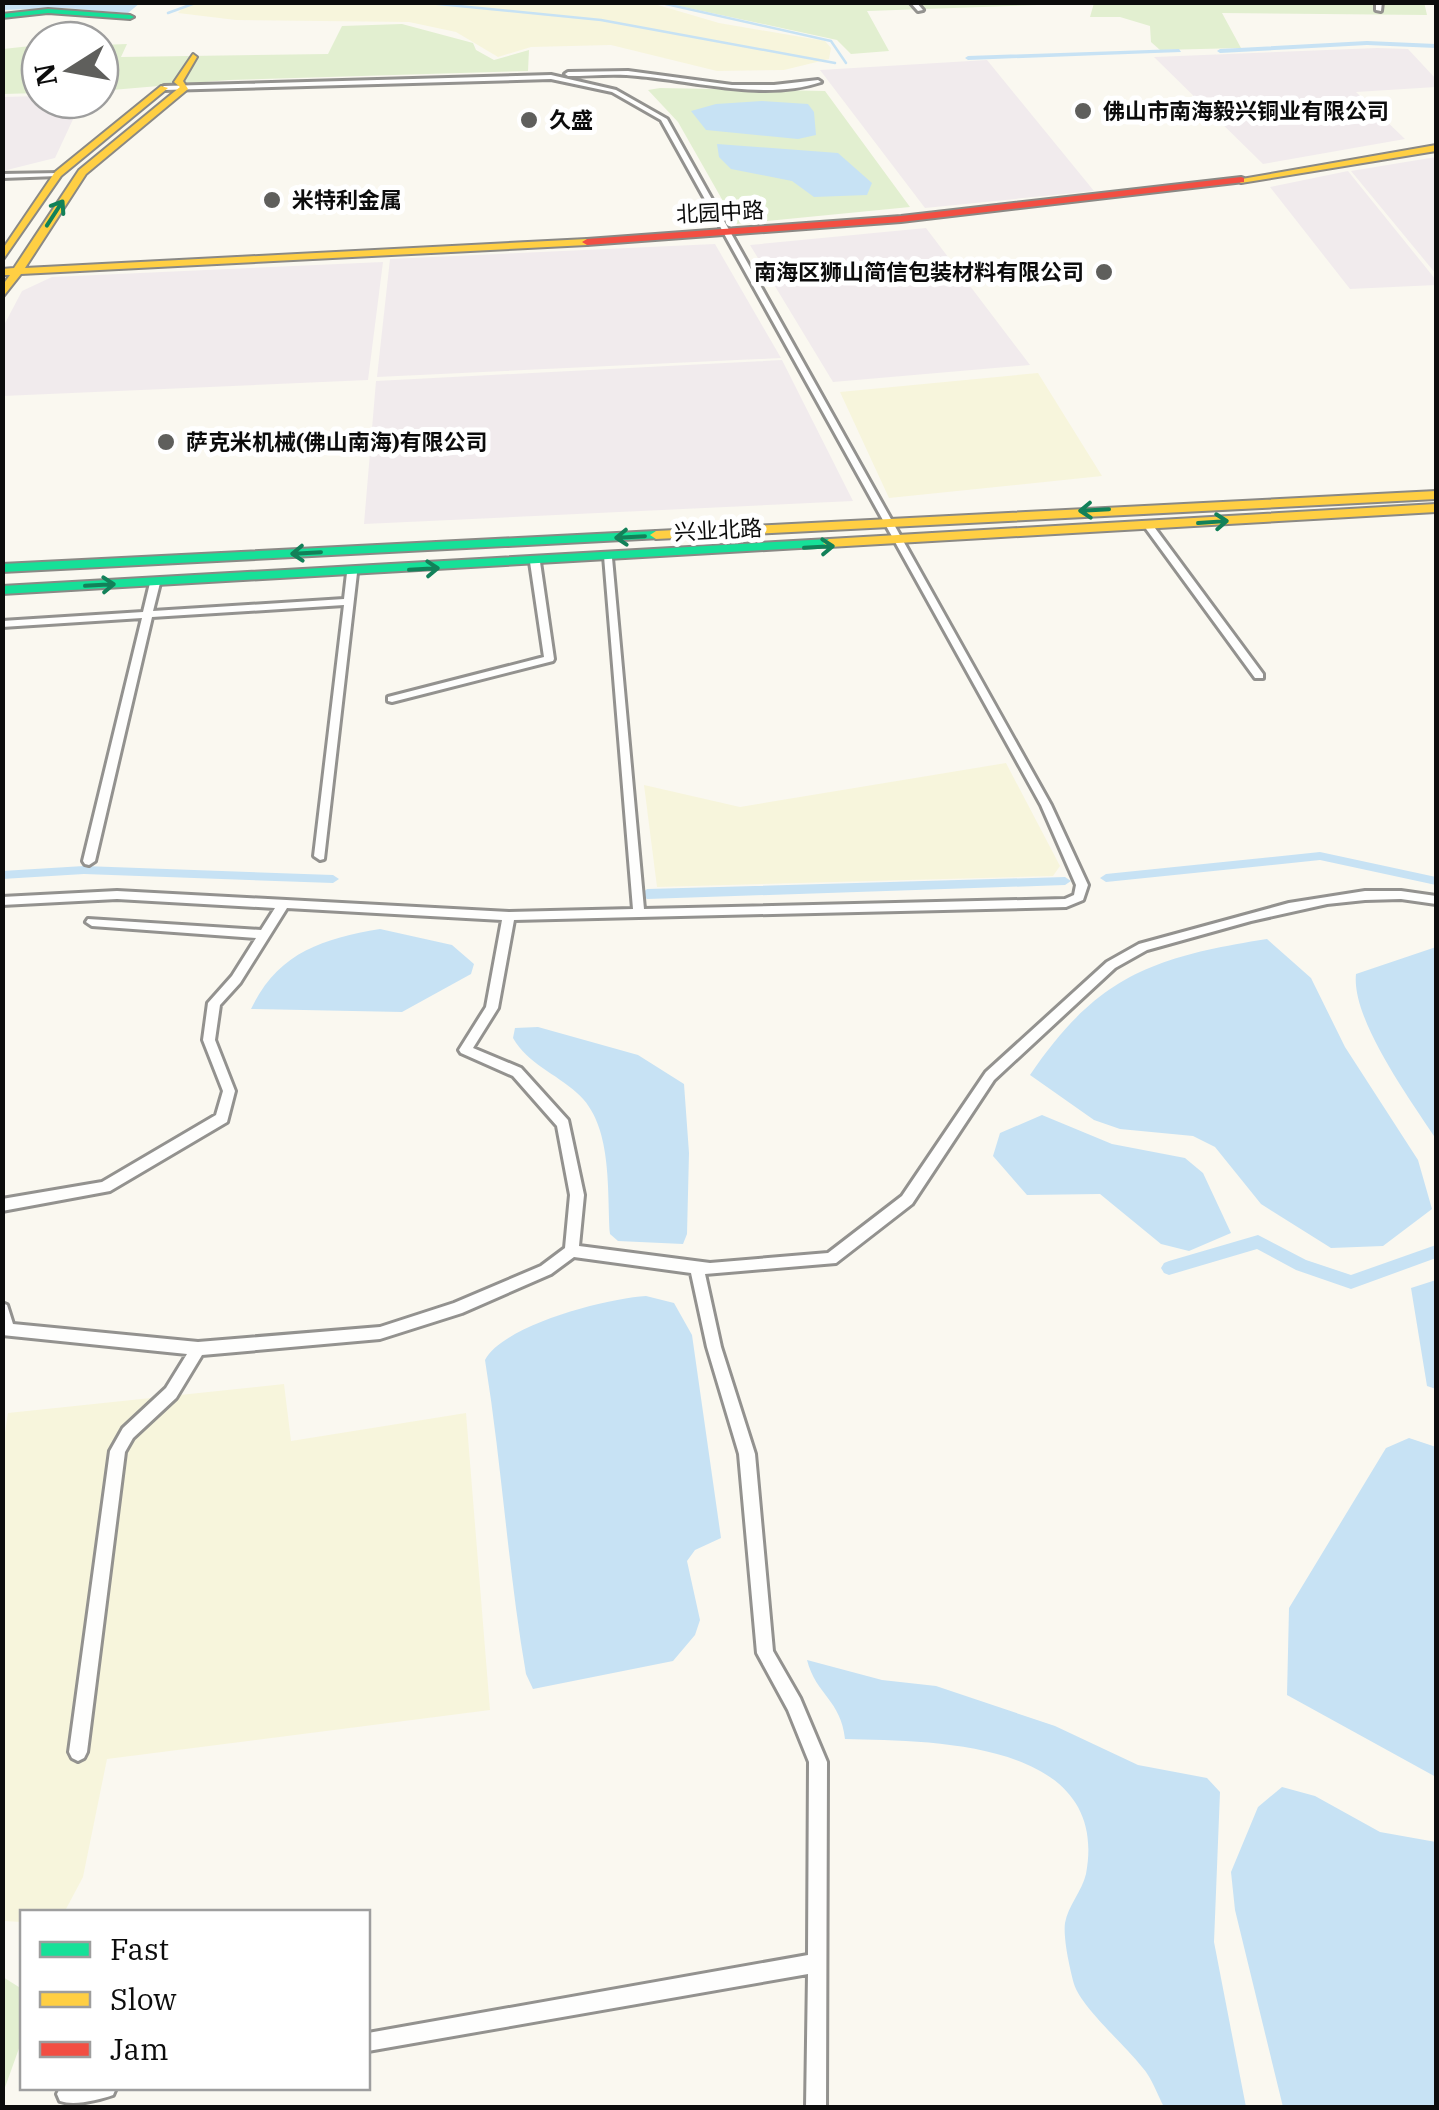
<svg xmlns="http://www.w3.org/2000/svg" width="1439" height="2110" viewBox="0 0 1439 2110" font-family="'IBM Plex Serif','Noto Sans SC',serif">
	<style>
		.industrial { fill: #f1ebed }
		.farmland { fill: #f7f5dc }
		.green { fill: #e2efd0 }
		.water { fill: #c7e2f4 }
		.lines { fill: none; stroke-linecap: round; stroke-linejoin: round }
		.stream { stroke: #c7e2f4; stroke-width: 2.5 }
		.canal { fill: #c7e2f4; fill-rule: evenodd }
		.street-casing { stroke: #93928f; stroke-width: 6 }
		.fast-casing { stroke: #8a8985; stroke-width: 4 }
		.slow-casing { stroke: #8a8985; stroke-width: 4 }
		.jam-casing { stroke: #8a8985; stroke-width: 4 }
		.street { fill: #fefefd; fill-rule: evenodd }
		.fast { fill: #16e098; fill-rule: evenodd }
		.slow { fill: #ffcf43; fill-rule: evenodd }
		.jam { fill: #f24e42; fill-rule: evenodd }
		.oneway { stroke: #128159 }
		.poi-dot { fill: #5f5f5c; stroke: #fff; stroke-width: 4 }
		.labels { text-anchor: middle; stroke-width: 10; stroke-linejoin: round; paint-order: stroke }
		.far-poi-label { font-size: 22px; font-weight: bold; fill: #0c0c0c; stroke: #fff; text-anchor: start }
		.far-street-label { font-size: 22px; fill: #0c0c0c; stroke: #fff }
	</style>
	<rect width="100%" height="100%" fill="#faf8f0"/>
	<path class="industrial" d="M1377,48l31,1 28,30v8l-80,5 49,47 -142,25 -109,-107z
		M987,60l107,131 -169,17 -105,-138z
		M40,96v4h42l-27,58 -52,13v-74z
		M1436,157v117l-85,-103z
		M1348,171l88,109v5l-86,4 -80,-102z
		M926,228l104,137 -197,17 -83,-137z
		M715,244l66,114 -404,19 13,-118z
		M383,262l-15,118 -365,16v-69l19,-36 30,-14z
		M782,360l71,141 -489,23 12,-143z"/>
	<path class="farmland" d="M188,2l463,1 68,20 106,18 6,7 -2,11 -45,11 -67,1 -106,-26 -80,2 -33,10 -42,-25 -47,-10 -173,-2 -58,-7z
		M1038,373l64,103 -213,22 -49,-106z
		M1006,763l54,103 -7,10 -396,11 -13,-102 96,22z
		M284,1384l7,57 175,-28 24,297 -383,49 -24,118 -17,32 -44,3v10l-19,-1 -1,-469 6,-39z"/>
	<path class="green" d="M1424,2l3,13 -205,-2 19,35 -81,2 -9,-8 -1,-16 -30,-9h-30l4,-14 -227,8 22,40 -38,3 -14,-14 -172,-37z
		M402,24l71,19 3,7 18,10 35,-10 -1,21 -299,9 -129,11v-46l27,-1 -6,13 207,-3 14,-28z
		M40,45v48l-37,1v-45z
		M660,88l165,3 85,116 -174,17 -58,-102 -30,-32z
		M3,1977l19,12v51l-19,53z"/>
	<path class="water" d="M2,3l1,-1 137,1 -12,10 -64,-5 -61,2z
		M762,101l46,3 6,8 2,23 -18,4 -92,-9 -15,-19 25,-7z
		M717,144l121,9 34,30 -5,12 -53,2 -22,-16 -61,-12 -12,-12z
		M380,929l72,16 22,19 -3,10 -69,38 -151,-3c27,-56 70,-70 129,-80z
		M1267,939l44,39 34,69 73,113 14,49 -49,37 -52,2 -70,-44 -46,-57 -22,-11 -73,-7 -26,-9 -64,-45c67,-99 123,-118 237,-136z
		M1436,947v192c-25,-38 -85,-120 -80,-165z
		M538,1027l100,28 46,29 5,69 -2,81 -4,10 -65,-3 -8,-7c-3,-44 3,-110 -33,-141 -22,-20 -49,-29 -64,-55l2,-10z
		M1042,1115l70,29 73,14 18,15 28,60 -42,18 -28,-7 -61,-50 -73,1 -34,-39 7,-23z
		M1436,1280v109l-9,-3 -16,-98z
		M646,1296l28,7 18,32 29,203 -26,12 -8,11 13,59 -5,15 -22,26 -140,28 -7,-15c-18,-104 -24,-209 -41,-314 18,-35 123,-62 161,-64z
		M1409,1438l27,9v330l-149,-82 2,-87 97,-160z
		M807,1660l75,20 54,6 119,40 83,39 69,13 13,14 -6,150 32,165h-82c-7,-13 -12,-29 -22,-40 -16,-21 -61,-60 -68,-83 -4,-15 -11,-45 -9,-61 3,-17 17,-32 21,-49 25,-134 -154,-133 -241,-135 -4,-39 -29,-44 -38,-79z
		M1282,1787l33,9 65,36 56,10v265h-153l-48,-197 -4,-38 27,-65z"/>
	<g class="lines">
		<path class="stream" d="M418,2l183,18 234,43
			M657,2l174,39 15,22
			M168,13l30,-11"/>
		<path class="canal" d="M1367,41l69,3v4l-69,-3 -147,8 -3,-2 3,-2z
			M1179,49l2,3 -213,8 -3,-2 3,-2z
			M1320,852l116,25v8l-116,-25 -214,22 -6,-4 6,-4z
			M84,866l249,9 6,4 -6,4 -249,-9 -82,5v-8z
			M1065,877l6,4 -6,4 -418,14 -6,-5 6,-5z
			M1258,1235l48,25 45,15 85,-30v13l-85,31 -55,-19 -39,-21 -88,26 -5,-2 -3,-5 3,-5 5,-2z"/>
		<defs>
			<path id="street" d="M910,2h6l7,8 -5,1z
				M1376,2h6l-1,9 -5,-1z
				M628,71l104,14h42l44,-5 3,2c-56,19 -126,-1 -183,-6 -24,-3 -47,0 -70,0l-3,-2 3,-2z
				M551,75l65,15 51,29 384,686 37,80 -5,15 -17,7 -552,13 -16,88 -25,40 48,20 47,52 16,75 -5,51 131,17 118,-10 74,-57 84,-124 121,-110 32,-18 150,-41 76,-12h36l35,5v8l-35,-5 -36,1 -38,4 -76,17 -104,29 -32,18 -121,112 -82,124 -76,59 -131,11 16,73 34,107 18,197 27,47 27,64 -1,346h-20l2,-134 -440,77v-18l440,-78 1,-193 -21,-52 -31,-57 -18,-199 -32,-107 -16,-74 -117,-16 -23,17 -89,39 -82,26 -178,16 -26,43 -43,40 -8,14 -38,300 -3,6 -6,3 -6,-3 -3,-6 41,-301 13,-23 43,-40 21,-34 -185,-19v-32l5,2 6,19 185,18 182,-15 74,-24 87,-37 24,-18 5,-53 -13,-69 -44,-50 -52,-23 -2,-3 27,-43 16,-87 -215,-12 -47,75 -20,22 -5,35 20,51 -8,31 -117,69 -108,20v-12l100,-17 114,-67 7,-24 -20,-51 5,-37 24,-27 24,-38 -164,-12 -6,-4 2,-3 173,11 14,-22 -158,-9 -115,6v-8l115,-6 392,21 124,-3 -29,-353h6l2,2 32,351 421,-10 9,-4 2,-10 -35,-80 -380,-685 -49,-28 -61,-13 -387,11 -3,-2 3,-2z
				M60,173l1,1 -3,2 -56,2v-4z
				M1149,523l3,1 111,150v4h-8l-111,-152z
				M535,559l5,3 14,97 -1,2 -161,41 -4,-1v-4l156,-40 -14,-95z
				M352,570l5,3 -33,286 -4,1 -6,-4 30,-251 -192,12 -57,244 -6,4 -4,-1 -2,-3 59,-243 -140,9v-6l141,-9 7,-29 5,-3 5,3 -7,28 191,-12 3,-26z
				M60,2088h56l-3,7c-14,5 -39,11 -53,6l-3,-7z"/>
			<path id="fast" d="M48,9l82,6 4,2 -4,2 -82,-6 -46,5v-4z
				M656,531l6,4 -1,3 -659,34v-8z
				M829,539l5,1v6l-832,48v-8z"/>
			<path id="slow" d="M193,54l4,3 -14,24 5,8 -102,85 -61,94 562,-29 5,3 -5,3 -566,29 -19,24v-12l8,-11h-8v-6l12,-1 65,-98 101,-83 -6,-5z
				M161,86l7,2 -107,88 -59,85v-11l53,-78z
				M1436,145v6l-195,32 -5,-3z
				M1436,491v8l-780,40 -6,-4 6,-4z
				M1436,504v8l-607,35 -6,-4 6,-4z"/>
			<path id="jam" d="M1241,177l3,1v4l-343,40 -314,23 -5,-3 5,-3 314,-23z"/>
		</defs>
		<use href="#street" class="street-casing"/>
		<use href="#fast" class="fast-casing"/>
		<use href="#slow" class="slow-casing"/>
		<use href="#jam" class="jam-casing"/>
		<use href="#street" class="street"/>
		<use href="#fast" class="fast"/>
		<use href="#slow" class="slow"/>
		<use href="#jam" class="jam"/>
	</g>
	<defs><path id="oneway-shaft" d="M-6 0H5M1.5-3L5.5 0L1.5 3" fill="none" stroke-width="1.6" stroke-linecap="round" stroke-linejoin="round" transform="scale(2.5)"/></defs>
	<g class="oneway">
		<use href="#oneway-shaft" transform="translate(55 213) rotate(-57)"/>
		<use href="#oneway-shaft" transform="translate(1094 510) rotate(177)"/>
		<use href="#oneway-shaft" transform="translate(1213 522) rotate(-4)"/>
		<use href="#oneway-shaft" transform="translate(630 537) rotate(177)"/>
		<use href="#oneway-shaft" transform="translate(819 547) rotate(-3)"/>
		<use href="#oneway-shaft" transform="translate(306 553) rotate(177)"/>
		<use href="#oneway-shaft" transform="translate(424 569) rotate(-3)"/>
		<use href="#oneway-shaft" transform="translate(100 585) rotate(-3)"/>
	</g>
	<g class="poi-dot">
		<circle cx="1083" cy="111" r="10"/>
		<circle cx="529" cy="120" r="10"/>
		<circle cx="272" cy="200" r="10"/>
		<circle cx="1104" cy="272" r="10"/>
		<circle cx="166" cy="442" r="10"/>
	</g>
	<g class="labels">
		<g class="far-poi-label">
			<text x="1103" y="119">佛山市南海毅兴铜业有限公司</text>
			<text x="549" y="128">久盛</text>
			<text x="292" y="208">米特利金属</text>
			<text x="1084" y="280" text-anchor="end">南海区狮山简信包装材料有限公司</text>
			<text x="186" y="450">萨克米机械(佛山南海)有限公司</text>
		</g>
		<g class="far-street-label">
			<text transform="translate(720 212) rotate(-3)" y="8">北园中路</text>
			<text transform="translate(718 530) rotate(-3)" y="8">兴业北路</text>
		</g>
	</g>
	<rect width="1439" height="2110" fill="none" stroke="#0c0c0c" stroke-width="10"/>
	<rect x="20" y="1910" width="350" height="180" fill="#ffffff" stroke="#9e9e9e" stroke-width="2.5"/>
	<rect x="40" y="1942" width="50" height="15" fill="#16e098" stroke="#9e9e9e" stroke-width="2.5"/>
	<text x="110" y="1960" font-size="30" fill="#0c0c0c">Fast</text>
	<rect x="40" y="1992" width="50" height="15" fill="#ffcf43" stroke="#9e9e9e" stroke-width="2.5"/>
	<text x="110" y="2010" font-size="30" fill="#0c0c0c">Slow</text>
	<rect x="40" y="2042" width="50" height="15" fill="#f24e42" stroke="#9e9e9e" stroke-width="2.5"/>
	<text x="110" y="2060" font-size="30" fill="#0c0c0c">Jam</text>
	<g transform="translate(70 70) rotate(259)"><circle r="48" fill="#ffffff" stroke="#9e9e9e" stroke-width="2.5"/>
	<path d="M0-8L18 38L0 25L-18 38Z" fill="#5f5f5c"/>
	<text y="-15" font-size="28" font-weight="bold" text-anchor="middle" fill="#0c0c0c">N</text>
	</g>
</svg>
